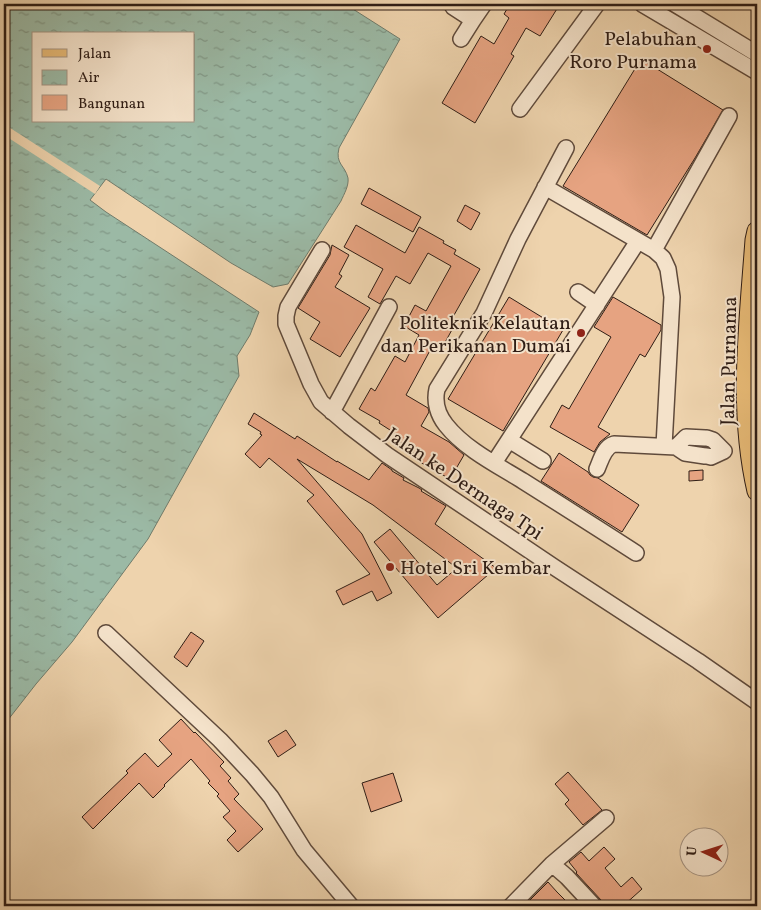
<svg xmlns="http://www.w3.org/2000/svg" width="761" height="910" viewBox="0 0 761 910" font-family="Vollkorn,serif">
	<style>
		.water { fill: url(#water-ripples); stroke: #707b6b; fill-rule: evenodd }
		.pier { fill: #eed3ad }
		.building { fill: #e6a381; stroke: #2f1d15 }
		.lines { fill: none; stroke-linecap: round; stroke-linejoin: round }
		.minor-casing { stroke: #5f4a3b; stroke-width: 18 }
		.major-casing { stroke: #2f1d15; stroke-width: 21 }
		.minor { stroke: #f4e2ca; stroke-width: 15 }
		.major { stroke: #e7ba76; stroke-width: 19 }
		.poi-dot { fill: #8f2418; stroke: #f4e2ca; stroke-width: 2 }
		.labels { text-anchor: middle; stroke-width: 4; stroke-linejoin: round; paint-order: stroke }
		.poi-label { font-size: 20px; fill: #2f1d15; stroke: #f4e2ca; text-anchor: end }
		.street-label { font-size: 20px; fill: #2f1d15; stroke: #f4e2ca }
	</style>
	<defs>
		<pattern id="water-ripples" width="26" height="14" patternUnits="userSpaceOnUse" patternTransform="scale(1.25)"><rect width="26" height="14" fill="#9bb9a5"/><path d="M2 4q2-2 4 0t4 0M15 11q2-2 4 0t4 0" fill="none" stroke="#7f9685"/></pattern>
	</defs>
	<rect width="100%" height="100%" fill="#eed3ad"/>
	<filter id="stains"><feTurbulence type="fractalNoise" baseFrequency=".004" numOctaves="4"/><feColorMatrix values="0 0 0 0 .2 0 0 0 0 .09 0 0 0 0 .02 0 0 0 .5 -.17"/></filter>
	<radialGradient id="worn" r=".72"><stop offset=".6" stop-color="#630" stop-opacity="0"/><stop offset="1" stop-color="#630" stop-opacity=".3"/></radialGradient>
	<path class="water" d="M4,4h341l55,35 -61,109c-4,16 6,17 9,30 1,8 -4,16 -7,23l-53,83 -15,3 -42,-24 -125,-84 -16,21 16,12 153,100 -9,23 -13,21 2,20 -91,163 -76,103 -36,42 -32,41zM34,34h160v87h-160z"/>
	<path class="pier" d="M4,124l96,62 -5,8 -91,-59z"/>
	<path class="building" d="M510,4h50l-20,32 -14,-8 -15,26 3,2 -39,67 -33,-20 39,-67 13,8 15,-26 -5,-4z
		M641,59l82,51 -28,48 -48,77 -84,-49z
		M369,188l52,29 -8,15 -52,-28z
		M465,205l15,8 -9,17 -14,-9z
		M356,225l49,28 14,-26 25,14 -1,2 13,7 -2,4 26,15 -31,55 5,2 -12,22 -8,-5 -28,52 22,13 1,4 -8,14 28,16 15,13 -14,24 -32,-18 3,-5 -11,-6 1,-1 -12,-8 2,-4 -22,-14 1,-2 -21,-12 12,-21 4,3 20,-35 10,6 14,-27 -15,-9 11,-21 11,6 25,-45 -23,-13 -18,31 -14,-8 -16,28 -12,-7 15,-28 -39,-22z
		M332,245l17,10 -10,19 3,2 -7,11 35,21 -30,49 -30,-18 10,-17 -22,-14 32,-53z
		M509,297l54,33 -60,101 -55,-32z
		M613,297l48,28v5l-16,27 -5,-3 -42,73 12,7 -10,8 -6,10 -44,-25 12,-22 7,4 42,-72 -17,-10z
		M254,413l41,26 2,-3 40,26v-1l32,19 13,-17 10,7v1l12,7 -1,2 16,8 3,2 -1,1 25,15 -11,18 61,44 -58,50 -64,-76 16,-13 47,56 20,-17 -84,-63 -76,-46 65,75 30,59 -15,8 -5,-10 -29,14 -7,-14 34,-17 -63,-73 7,-6 -45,-37 -9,10 -15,-14 17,-19 -2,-1 1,-2 -13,-8z
		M559,453l29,19 2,3 3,2 5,1 41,27 -17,27 -81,-51z
		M703,470v10l-14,1v-10z
		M191,632l13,9 -17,26 -13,-10z
		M181,719l13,14 1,-1 29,30 -4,4 11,12 -3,3 11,13 -5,5 29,30 -25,23 -11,-12 9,-9 -13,-14 7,-6 -13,-15 2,-2 -11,-11 2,-2 -19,-22 -27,26 1,1 -12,12 -14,-15 -46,46 -11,-12 46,-44 -2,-2 19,-18 13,14 14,-13 -13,-14z
		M286,730l10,15 -18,12 -10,-16z
		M568,772l34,38 -19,15 -18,-21 4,-4 -14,-16z
		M393,773l9,28 -31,11 -9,-29z
		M604,847l11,12 -10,9 16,19 11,-10 10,12 -19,17h-20l-2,-6 -25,-27 1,-1 -8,-10 12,-10 8,9z
		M548,882l9,10 14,14h-41l-3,-3z"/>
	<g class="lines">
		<defs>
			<path id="minor" d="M456,4l-3,3 20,13 11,-16
				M642,4l115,68
				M675,4l82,50
				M461,39l12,-19
				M520,109l77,-105
				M566,148l-48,91 -34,74 -47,76c-3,13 1,26 9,36 19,24 51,40 77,56 38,24 76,48 113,72
				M545,187l109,63 9,8 5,11 4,28 -8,149
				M322,250l-34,57 -2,9v8l25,60 10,18 28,24 38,29 167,112 144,94 59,41
				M654,250l75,-134
				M578,292l19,13
				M332,412l57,-105
				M509,440l34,21
				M705,456l-20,-3 -9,-6 10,-10 19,1
				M707,456l4,1 13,-6 -11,-11 -6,-2
				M494,463l144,-222
				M597,469c4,-9 7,-22 17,-25l62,3
				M106,633l114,107 32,34 19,23 33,53 47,56
				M552,864l15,13 27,29
				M511,906l41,-42 54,-46"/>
			<path id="major" d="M757,231l-2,9c-6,83 -17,170 2,251"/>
		</defs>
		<use href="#minor" class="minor-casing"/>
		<use href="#major" class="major-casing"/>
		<use href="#minor" class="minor"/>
		<use href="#major" class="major"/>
	</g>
	<g class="poi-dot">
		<circle cx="707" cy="49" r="5"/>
		<circle cx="581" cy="333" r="5"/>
		<circle cx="390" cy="567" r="5"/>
	</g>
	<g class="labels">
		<g class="poi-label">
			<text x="697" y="45">Pelabuhan<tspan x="697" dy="23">Roro Purnama</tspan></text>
			<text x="571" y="329">Politeknik Kelautan<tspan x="571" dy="23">dan Perikanan Dumai</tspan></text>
			<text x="400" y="574" text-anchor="start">Hotel Sri Kembar</text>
		</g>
		<g class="street-label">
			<text transform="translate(728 361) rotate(-89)" y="7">Jalan Purnama</text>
			<text transform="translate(465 483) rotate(34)" y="7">Jalan ke Dermaga Tpi</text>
		</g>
	</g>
	<rect width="761" height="910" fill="none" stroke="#eed3ad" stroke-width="20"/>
	<rect x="5" y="5" width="751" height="900" fill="none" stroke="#2f1d15" stroke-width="2.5"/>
	<rect x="10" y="10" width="741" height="890" fill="none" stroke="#2f1d15"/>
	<rect x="32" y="32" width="162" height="90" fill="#f4e2ca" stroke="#a59382"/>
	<rect x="42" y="49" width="25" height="8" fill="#e7ba76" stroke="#a59382"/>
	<text x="78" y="58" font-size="15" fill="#2f1d15">Jalan</text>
	<rect x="42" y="70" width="25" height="15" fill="url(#water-ripples)" stroke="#a59382"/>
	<text x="78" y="82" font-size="15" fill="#2f1d15">Air</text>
	<rect x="42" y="95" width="25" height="15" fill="#e6a381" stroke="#a59382"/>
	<text x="78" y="108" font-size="15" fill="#2f1d15">Bangunan</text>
	<g transform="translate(704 852) rotate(274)"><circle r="24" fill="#f4e2ca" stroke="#a59382"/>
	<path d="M0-4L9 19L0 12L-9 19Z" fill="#8f2418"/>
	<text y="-8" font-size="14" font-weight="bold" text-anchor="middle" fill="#2f1d15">U</text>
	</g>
	<rect width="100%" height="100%" filter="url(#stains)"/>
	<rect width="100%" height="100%" fill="url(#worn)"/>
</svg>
